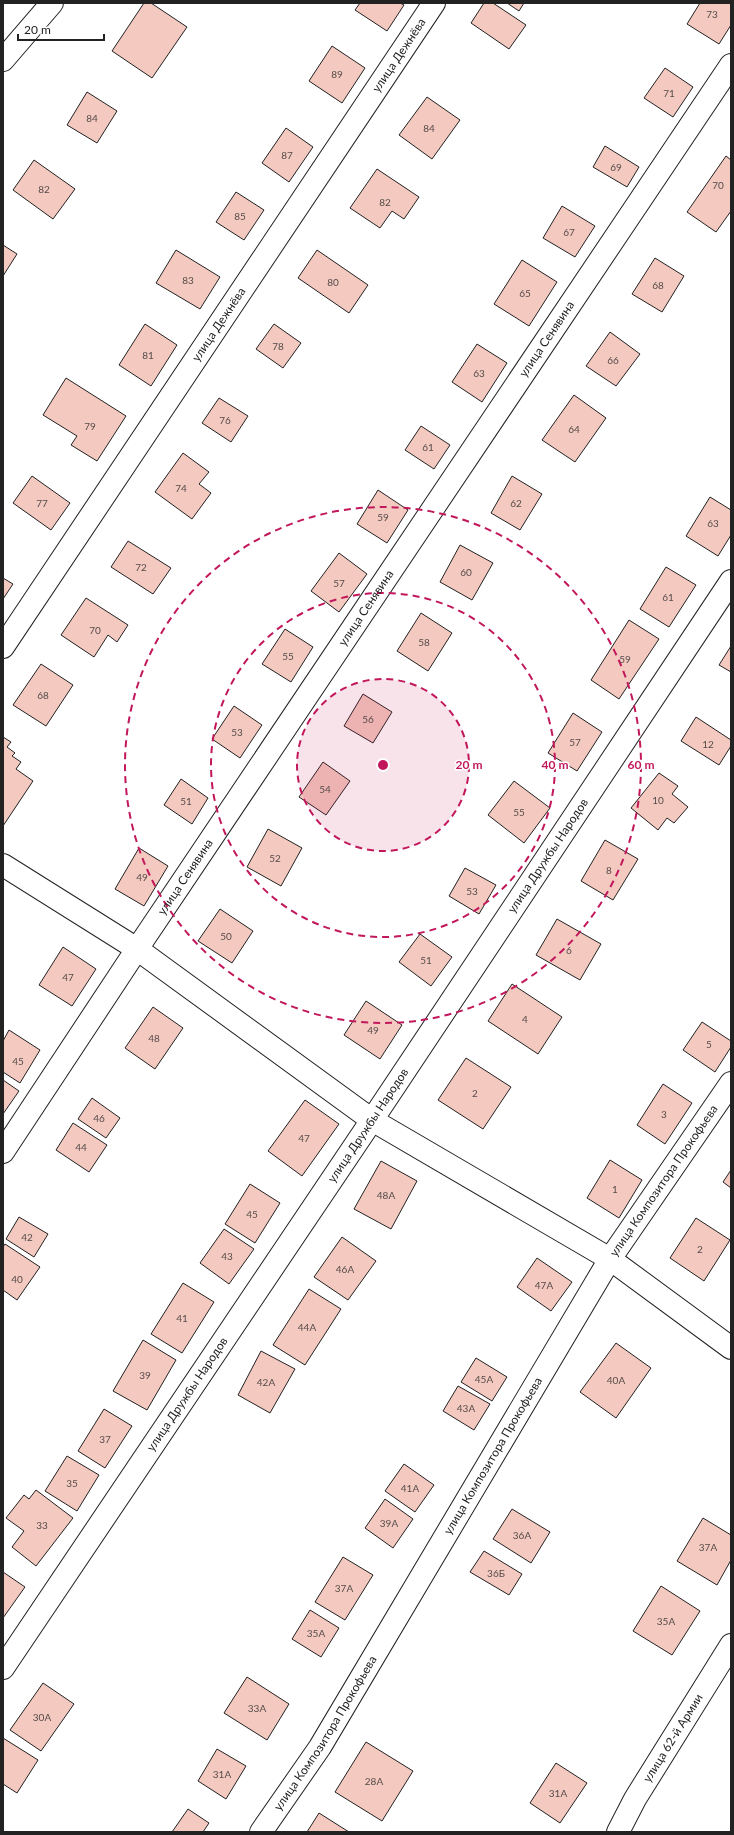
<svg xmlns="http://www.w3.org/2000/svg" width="734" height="1835" viewBox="0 0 734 1835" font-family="Lato,sans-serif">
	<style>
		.building { fill: #f3c9c0; stroke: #222 }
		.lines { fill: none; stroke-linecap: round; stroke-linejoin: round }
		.minor-casing { stroke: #222; stroke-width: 24 }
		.minor { stroke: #fff; stroke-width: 22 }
		.ring { fill: none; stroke: #c2185b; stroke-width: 2; stroke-dasharray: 7 5 }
		.labels { text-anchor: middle; stroke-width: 3; stroke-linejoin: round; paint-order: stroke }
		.number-label { font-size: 10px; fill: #564c4a }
		.street-label { font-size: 12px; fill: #222; stroke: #fff }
		.centre { fill: #c2185b; stroke: #fff; stroke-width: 2 }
		.ring-label { font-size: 12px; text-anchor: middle; font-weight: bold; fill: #c2185b; stroke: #fff; stroke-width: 3; stroke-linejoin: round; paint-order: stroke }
	</style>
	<rect width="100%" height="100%" fill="#fff"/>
	<path class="building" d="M144,3h7l36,24 -35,51 -40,-27z
		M360,3h40l4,2 -17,26 -32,-21z
		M484,3h9l33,22 -17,24 -38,-26z
		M507,3h17l-5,8z
		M700,3h31v22l-12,19 -32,-20z
		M332,46l33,22 -23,35 -33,-22z
		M665,68l28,19 -20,30 -29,-19z
		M87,92l30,19 -20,32 -30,-18z
		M427,97l33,23 -28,39 -33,-24z
		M286,128l27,19 -24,35 -27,-19z
		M605,146l34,21 -12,20 -34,-20z
		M726,156l5,4v51l-15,21 -29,-20z
		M34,160l41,29 -22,30 -40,-29z
		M377,169l42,28 -15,22 -12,-8 -12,17 -30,-20z
		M236,192l28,18 -20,30 -28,-18z
		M562,206l33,20 -20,31 -32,-19z
		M3,245l14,9 -14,22z
		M176,250l44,27 -20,32 -44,-26z
		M317,250l51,35 -19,28 -51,-35z
		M655,258l29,18 -22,36 -30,-18z
		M522,260l35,22 -28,44 -35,-22z
		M145,324l32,21 -26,41 -32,-21z
		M274,324l27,19 -18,25 -27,-19z
		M610,332l30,22 -24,32 -30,-20z
		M477,344l30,19 -25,39 -30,-20z
		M66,378l60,38 -29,45 -26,-16 6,-9 -34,-21z
		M574,395l32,23 -31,44 -33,-22z
		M219,398l29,18 -17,26 -29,-19z
		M421,426l29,19 -16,24 -29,-19z
		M183,453l26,19 -10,12 12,9 -19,26 -37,-27z
		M32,476l38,27 -19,27 -38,-27z
		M512,476l30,18 -22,36 -29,-17z
		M378,490l30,20 -21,33 -30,-19z
		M710,497l21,13v25l-13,21 -32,-20z
		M128,541l43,27 -18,26 -42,-27z
		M460,545l33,18 -21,37 -32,-18z
		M339,553l28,21 -28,38 -28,-21z
		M666,567l30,18 -27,42 -29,-18z
		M3,578l10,6 -10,15z
		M86,598l42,27 -11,17 -9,-7 -14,22 -33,-22z
		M421,613l31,20 -24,38 -31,-20z
		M629,620l30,19 -40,60 -28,-19z
		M285,629l28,18 -22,35 -29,-18z
		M731,646v26l-12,-7z
		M41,664l32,21 -27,41 -33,-21z
		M363,694l29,18 -19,31 -29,-17z
		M234,706l28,19 -22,33 -28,-19z
		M573,713l29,19 -25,39 -29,-18z
		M696,717l35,23v6l-12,19 -38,-24z
		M3,737l8,5 -4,5 8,6 -3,3 9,6 -5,7 17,12 -30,45z
		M323,762l27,19 -24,34 -27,-18z
		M659,773l19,13 -6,8 16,13 -14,16 -7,-5 -9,12 -27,-22z
		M181,779l27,19 -16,26 -28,-19z
		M514,781l36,27 -26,35 -36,-28z
		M268,829l34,19 -21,38 -34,-19z
		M605,840l33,19 -25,41 -32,-19z
		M139,848l29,18 -24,40 -29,-17z
		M465,868l31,17 -17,29 -30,-18z
		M220,909l33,22 -21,32 -34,-22z
		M557,919l44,25 -21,36 -44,-25z
		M420,934l32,23 -21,29 -32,-24z
		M63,947l33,22 -24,37 -33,-21z
		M512,984l50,33 -24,37 -50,-33z
		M366,1001l36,24 -22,34 -36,-24z
		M153,1007l30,21 -28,41 -30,-21z
		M702,1022l29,19v6l-16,25 -32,-22z
		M9,1030l31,20 -20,33 -17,-11v-31z
		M466,1058l45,29 -28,42 -45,-29z
		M3,1080l16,11 -16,23z
		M663,1084l29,19 -27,41 -28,-19z
		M92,1098l28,20 -14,20 -28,-19z
		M305,1100l34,24 -37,52 -34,-25z
		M73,1123l34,22 -18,27 -33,-22z
		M610,1160l32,20 -23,38 -32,-20z
		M381,1161l36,20 -26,48 -37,-20z
		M731,1170v18l-8,-6z
		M250,1184l30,19 -25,40 -30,-19z
		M19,1217l29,17 -14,23 -28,-18z
		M696,1218l34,22 -26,41 -34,-23z
		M224,1229l30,20 -25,35 -29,-21z
		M342,1237l34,24 -28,39 -34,-23z
		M5,1244l35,23 -23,33 -14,-10v-43z
		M537,1258l35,24 -21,29 -34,-24z
		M183,1283l31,19 -32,51 -31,-19z
		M309,1289l32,20 -36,56 -32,-20z
		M143,1340l33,20 -29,50 -34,-19z
		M616,1343l35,25 -35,50 -36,-26z
		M261,1351l34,18 -25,44 -32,-18z
		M476,1358l31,19 -15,24 -31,-19z
		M458,1386l32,18 -16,26 -31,-19z
		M104,1409l28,17 -27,42 -27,-17z
		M67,1456l32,19 -22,36 -32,-20z
		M404,1464l30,21 -19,27 -30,-21z
		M36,1490l37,28 -37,48 -24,-19 12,-16 -18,-13 18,-23 5,4z
		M385,1499l28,20 -20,29 -28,-20z
		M512,1509l38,23 -19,31 -38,-24z
		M703,1518l28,17v25l-14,25 -40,-24z
		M484,1551l38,23 -13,21 -39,-23z
		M343,1557l30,18 -28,45 -30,-18z
		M3,1572l22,15 -22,31z
		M661,1586l39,25 -28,44 -39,-24z
		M310,1610l29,18 -18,29 -29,-18z
		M247,1677l42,27 -22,36 -43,-27z
		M43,1683l31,21 -33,47 -31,-21z
		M3,1738l35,22 -21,33 -14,-9z
		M366,1742l47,29 -31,50 -47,-29z
		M217,1749l29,17 -20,33 -28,-18z
		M556,1763l31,20 -27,40 -30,-20z
		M188,1809l21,14 -6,9h-31z
		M319,1813l30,19h-42z"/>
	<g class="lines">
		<defs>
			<g id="minor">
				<path d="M3,60l49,-57"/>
				<path id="s1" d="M3,647l431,-644"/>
				<path d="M3,865l134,84 235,171 238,139 121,89"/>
				<path id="s2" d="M3,1152l134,-203 594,-884"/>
				<path id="s3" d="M3,1668l369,-548 359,-539"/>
				<path id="s4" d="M261,1832l59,-85 290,-488 121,-176"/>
				<path id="s5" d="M618,1832l17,-33 96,-154"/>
			</g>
		</defs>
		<use href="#minor" class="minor-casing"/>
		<use href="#minor" class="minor"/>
	</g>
	<circle cx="383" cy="765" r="86" fill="#c2185b" fill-opacity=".12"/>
	<g class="ring">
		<circle cx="383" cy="765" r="86"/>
		<circle cx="383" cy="765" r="172"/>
		<circle cx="383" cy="765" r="258"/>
	</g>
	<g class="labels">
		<g class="number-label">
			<text x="712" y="18">73</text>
			<text x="337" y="78">89</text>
			<text x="669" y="97">71</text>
			<text x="92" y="122">84</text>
			<text x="429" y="132">84</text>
			<text x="287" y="159">87</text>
			<text x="616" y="171">69</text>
			<text x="718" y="189">70</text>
			<text x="44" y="193">82</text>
			<text x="385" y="206">82</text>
			<text x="240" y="220">85</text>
			<text x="569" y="236">67</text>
			<text x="188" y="284">83</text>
			<text x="333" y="286">80</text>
			<text x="658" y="289">68</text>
			<text x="525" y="297">65</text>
			<text x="278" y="350">78</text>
			<text x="148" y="359">81</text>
			<text x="613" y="364">66</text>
			<text x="479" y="377">63</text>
			<text x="225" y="424">76</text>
			<text x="90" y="430">79</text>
			<text x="574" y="433">64</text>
			<text x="428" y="451">61</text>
			<text x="181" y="492">74</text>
			<text x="42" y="507">77</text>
			<text x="516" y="507">62</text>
			<text x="383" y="521">59</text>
			<text x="713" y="527">63</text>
			<text x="141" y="571">72</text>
			<text x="466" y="576">60</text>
			<text x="339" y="587">57</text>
			<text x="668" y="601">61</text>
			<text x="95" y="634">70</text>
			<text x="424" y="646">58</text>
			<text x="288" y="660">55</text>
			<text x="625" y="663">59</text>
			<text x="43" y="699">68</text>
			<text x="368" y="723">56</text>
			<text x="237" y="736">53</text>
			<text x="575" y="746">57</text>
			<text x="708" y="748">12</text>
			<text x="325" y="793">54</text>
			<text x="658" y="804">10</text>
			<text x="186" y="805">51</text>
			<text x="519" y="816">55</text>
			<text x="275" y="862">52</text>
			<text x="609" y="874">8</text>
			<text x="142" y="881">49</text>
			<text x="472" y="895">53</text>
			<text x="226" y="940">50</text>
			<text x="569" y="954">6</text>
			<text x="426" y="964">51</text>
			<text x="68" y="981">47</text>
			<text x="525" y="1023">4</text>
			<text x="373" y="1034">49</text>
			<text x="154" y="1042">48</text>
			<text x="709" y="1048">5</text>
			<text x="18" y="1065">45</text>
			<text x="475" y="1097">2</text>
			<text x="664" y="1118">3</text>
			<text x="99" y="1122">46</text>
			<text x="304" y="1142">47</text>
			<text x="81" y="1151">44</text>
			<text x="615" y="1193">1</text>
			<text x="386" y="1199">48А</text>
			<text x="252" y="1218">45</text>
			<text x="27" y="1241">42</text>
			<text x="700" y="1253">2</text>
			<text x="227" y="1260">43</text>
			<text x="345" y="1273">46А</text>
			<text x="17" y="1283">40</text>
			<text x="544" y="1289">47А</text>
			<text x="182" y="1322">41</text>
			<text x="307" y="1331">44А</text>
			<text x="145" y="1379">39</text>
			<text x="484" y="1383">45А</text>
			<text x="616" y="1384">40А</text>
			<text x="266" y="1386">42А</text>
			<text x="466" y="1412">43А</text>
			<text x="105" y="1443">37</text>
			<text x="72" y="1487">35</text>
			<text x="410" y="1492">41А</text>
			<text x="389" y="1527">39А</text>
			<text x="42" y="1529">33</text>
			<text x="522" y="1539">36А</text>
			<text x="708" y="1551">37А</text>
			<text x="496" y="1577">36Б</text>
			<text x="344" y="1592">37А</text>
			<text x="666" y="1625">35А</text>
			<text x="316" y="1637">35А</text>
			<text x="257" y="1712">33А</text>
			<text x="42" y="1721">30А</text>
			<text x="222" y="1778">31А</text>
			<text x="374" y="1785">28А</text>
			<text x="558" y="1797">31А</text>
		</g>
		<g class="street-label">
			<text dy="4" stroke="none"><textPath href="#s1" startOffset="712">улица Дежнёва</textPath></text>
			<text dy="4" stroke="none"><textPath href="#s1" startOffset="388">улица Дежнёва</textPath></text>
			<text dy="4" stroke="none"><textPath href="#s2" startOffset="978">улица Сенявина</textPath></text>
			<text dy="4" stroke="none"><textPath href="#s2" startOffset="654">улица Сенявина</textPath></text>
			<text dy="4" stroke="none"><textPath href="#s3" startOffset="978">улица Дружбы Народов</textPath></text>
			<text dy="4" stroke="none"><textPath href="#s2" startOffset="330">улица Сенявина</textPath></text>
			<text dy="4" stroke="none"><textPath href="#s3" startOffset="654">улица Дружбы Народов</textPath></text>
			<text dy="4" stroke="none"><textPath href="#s4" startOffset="766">улица Композитора Прокофьева</textPath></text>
			<text dy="4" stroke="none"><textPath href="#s3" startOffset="330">улица Дружбы Народов</textPath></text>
			<text dy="4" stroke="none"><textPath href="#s4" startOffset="442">улица Композитора Прокофьева</textPath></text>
			<text dy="4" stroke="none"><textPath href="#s4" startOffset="118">улица Композитора Прокофьева</textPath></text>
			<text dy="4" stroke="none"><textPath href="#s5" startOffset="109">улица 62-й Армии</textPath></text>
		</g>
	</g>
	<circle cx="383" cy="765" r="6" class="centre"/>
	<g class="ring-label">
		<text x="469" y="769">20 m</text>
		<text x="555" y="769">40 m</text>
		<text x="641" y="769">60 m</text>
	</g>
	<rect width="734" height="1835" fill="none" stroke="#222222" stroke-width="8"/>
	<path d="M18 34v6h86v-6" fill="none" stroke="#222222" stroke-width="2"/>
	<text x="24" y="34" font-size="12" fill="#222222" stroke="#ffffff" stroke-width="3" paint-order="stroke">20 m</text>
</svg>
